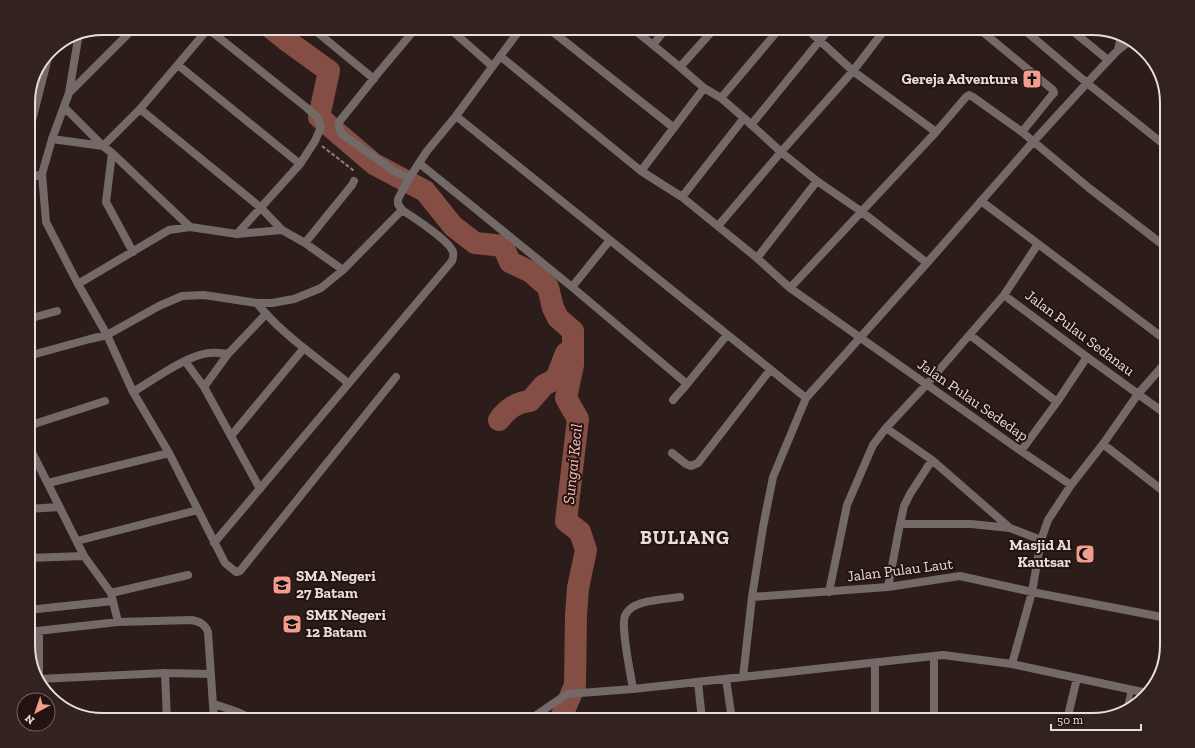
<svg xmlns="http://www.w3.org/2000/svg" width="1195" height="748" viewBox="0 0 1195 748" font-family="'Zilla Slab',serif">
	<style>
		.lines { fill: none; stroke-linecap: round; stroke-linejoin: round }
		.river { stroke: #854e44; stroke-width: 22 }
		.path { stroke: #8e807e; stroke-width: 2; stroke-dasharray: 4 2; stroke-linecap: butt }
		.service { stroke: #736a68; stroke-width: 6 }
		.minor { stroke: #736a68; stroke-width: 8 }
		.labels { text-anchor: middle; stroke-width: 4; stroke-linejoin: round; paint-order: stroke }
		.poi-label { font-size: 15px; font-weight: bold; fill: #e9dddb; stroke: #231310; text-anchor: end }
		.street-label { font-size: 15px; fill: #e9dddb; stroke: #231310 }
		.water-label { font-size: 16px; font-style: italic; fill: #f7c1b7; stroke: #231310 }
		.district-label { font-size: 19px; font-weight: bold; letter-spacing: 1px; fill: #e9dddb; stroke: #231310 }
		.rim { fill: none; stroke: #e9dddb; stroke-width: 2 }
	</style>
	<rect width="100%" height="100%" fill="#2d1d1a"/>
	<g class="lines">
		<path class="river" d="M271,28l15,12 43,31 -10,46 55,47 51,27 28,35 22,17 28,3 7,16 21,10 17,15 5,21 5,10 15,13v34l-7,33 12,21 -12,102 14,11 6,18 -8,38 -2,27 -1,70 -15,35
			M499,420c7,-10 18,-18 31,-19l14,-16 12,-6 10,-26"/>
		<path class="path" d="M322,146l31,24 2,2"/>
		<path class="service" d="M1126,711l5,-21"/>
		<path class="minor" d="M134,28l-65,65 -17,46 -10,35 4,48 32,62 29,51 26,57 36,61 56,110 11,9 4,-1 156,-194
			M207,28l100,80 11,10 3,9 -6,14 -15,23 -63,70
			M312,28l62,51
			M449,28l43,38
			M548,28l126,100
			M632,28l48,39 24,21 17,10 23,20 37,34 36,29 45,31 65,51
			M806,28l47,43 83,61
			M978,28l75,62 1,3 -2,2 -30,37
			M1022,28l65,55 80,64
			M1069,28l39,32
			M653,45l13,-17
			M1118,50l3,-13
			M500,56l141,115 41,26 75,61 33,30 231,163 50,34
			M178,65l122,99
			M680,67l35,-39
			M69,93l10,-60
			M721,98l59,-70
			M64,107l39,39 37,-37 68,-80
			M140,109l120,98 22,23 23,13 38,27
			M456,116l350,282
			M751,125l79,-97
			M28,136l22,-86
			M52,139l51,7 9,7 78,74
			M112,153l-6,49 27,50
			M419,163l153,124 115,97
			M641,171l63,-83
			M28,178l14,-4
			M409,178l-15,-7 -52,-37c-3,-4 -4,-7 -3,-12l40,-50 37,-44
			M682,197l62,-79
			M981,201l186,140
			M718,226l63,-74 72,-81 33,-43
			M305,243l47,-58 2,-4
			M757,258l60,-77
			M28,260l3,-1
			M78,284l91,-54 21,-3 47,7 45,-4
			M572,287l38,-47
			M790,288l146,-156 30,-35 3,-2 4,2 49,35 67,56 78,60
			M1004,295l83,62 80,58
			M257,303c25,32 60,54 91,80
			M28,319l29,-8
			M970,335l87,67
			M28,356l62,-17 17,-4 52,-29 23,-10 22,-1 53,8h15l22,-4 27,-11 22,-18 59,-60 -4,-6v-5l10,-19 19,-29 29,-35 65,-88
			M185,361l19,26 56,102
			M204,387l24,-33
			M133,392c20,-12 54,-37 76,-39 6,-1 12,0 19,1l38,-40
			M673,400l14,-16 40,-49
			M28,426l77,-25
			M886,428l46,32 78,68
			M231,436l73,-88
			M28,444l56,112 27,37 7,29
			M1103,444l64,50
			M1021,451l36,-49 30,-45
			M672,453l14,11 5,2 7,-3 72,-93
			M48,483l121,-30
			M28,509l31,-2
			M900,524h71l39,4 31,12
			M77,541l121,-31
			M214,543l238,-282c1,-3 2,-6 1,-9 -3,-11 -40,-35 -51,-42
			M28,558l56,-2
			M888,587l12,-63 4,-18 6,-12 22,-34
			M829,592l18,-87 26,-60 13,-17 41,-44 77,-89 34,-51
			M111,593l77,-18
			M752,597l136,-10 72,-11 72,16 135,26
			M28,610l85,-9
			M39,631v52
			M28,632l90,-10 74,-2c8,2 13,4 16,12l6,88
			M934,656v64
			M1012,664l20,-72 9,-52 7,-20 23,-35 32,-41 35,-50 29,-33
			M165,673l2,47
			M743,677l9,-80 11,-70 10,-50 33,-79 121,-135 106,-121 54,-59 31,-33 13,-10
			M39,679l126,-6 46,1
			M726,679l6,41
			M698,682l4,38
			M633,689c-3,-20 -10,-48 -9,-68 0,-4 2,-8 5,-11 9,-10 38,-11 51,-13
			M214,704l21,7 20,9
			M136,720l30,-1
			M529,720l38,-26 66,-5 310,-34 69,9 135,29
			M875,720v-57
			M1067,720l10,-42"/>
	</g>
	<defs>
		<symbol id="church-square" viewBox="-11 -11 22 22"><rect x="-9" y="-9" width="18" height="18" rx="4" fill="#f49d8d" stroke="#231310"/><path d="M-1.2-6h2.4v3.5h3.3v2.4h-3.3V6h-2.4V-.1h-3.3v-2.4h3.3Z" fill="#111"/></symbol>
		<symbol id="mosque-square" viewBox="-11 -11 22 22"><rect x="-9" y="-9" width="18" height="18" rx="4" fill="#f49d8d" stroke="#231310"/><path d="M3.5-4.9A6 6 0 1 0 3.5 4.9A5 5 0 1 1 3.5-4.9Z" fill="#111"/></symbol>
		<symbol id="school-square" viewBox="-11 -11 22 22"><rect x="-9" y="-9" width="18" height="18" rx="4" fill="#f49d8d" stroke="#231310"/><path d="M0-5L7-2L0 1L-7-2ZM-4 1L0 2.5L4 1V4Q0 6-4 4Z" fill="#111"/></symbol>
	</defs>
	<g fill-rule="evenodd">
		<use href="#church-square" x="1021" y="68" width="22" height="22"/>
		<use href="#mosque-square" x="1074" y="543" width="22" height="22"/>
		<use href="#school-square" x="271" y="574" width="22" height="22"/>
		<use href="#school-square" x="281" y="613" width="22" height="22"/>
	</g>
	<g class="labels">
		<g class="poi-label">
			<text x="1018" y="84">Gereja Adventura</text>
			<text x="1071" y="550">Masjid Al<tspan x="1071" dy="17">Kautsar</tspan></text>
			<text x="296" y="581" text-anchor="start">SMA Negeri<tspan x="296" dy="17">27 Batam</tspan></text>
			<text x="306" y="620" text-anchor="start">SMK Negeri<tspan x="306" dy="17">12 Batam</tspan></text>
		</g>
		<g class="street-label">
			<text transform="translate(1080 333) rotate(37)" y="5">Jalan Pulau Sedanau</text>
			<text transform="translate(973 400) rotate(35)" y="5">Jalan Pulau Sededap</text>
			<text transform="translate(900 570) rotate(-7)" y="5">Jalan Pulau Laut</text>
		</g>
		<g class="water-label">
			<text transform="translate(572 464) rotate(-84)" y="6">Sungai Kecil</text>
		</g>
		<g class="district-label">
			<text x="685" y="544">BULIANG</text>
		</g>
	</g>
	<path d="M0 0H1195V748H0ZM103 35H1092A68 68 0 0 1 1160 103V645A68 68 0 0 1 1092 713H103A68 68 0 0 1 35 645V103A68 68 0 0 1 103 35Z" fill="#332320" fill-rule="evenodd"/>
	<path class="rim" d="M103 35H1092A68 68 0 0 1 1160 103V645A68 68 0 0 1 1092 713H103A68 68 0 0 1 35 645V103A68 68 0 0 1 103 35Z"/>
	<g transform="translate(36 712) rotate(220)"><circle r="19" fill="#231310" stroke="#726461"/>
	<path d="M0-3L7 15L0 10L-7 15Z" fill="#f49d8d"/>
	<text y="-6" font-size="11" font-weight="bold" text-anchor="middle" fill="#e9dddb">N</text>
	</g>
	<path d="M1051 724v6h90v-6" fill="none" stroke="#e9dddb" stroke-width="2"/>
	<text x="1057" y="724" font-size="12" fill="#e9dddb" stroke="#231310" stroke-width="3" paint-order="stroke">50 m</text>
</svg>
